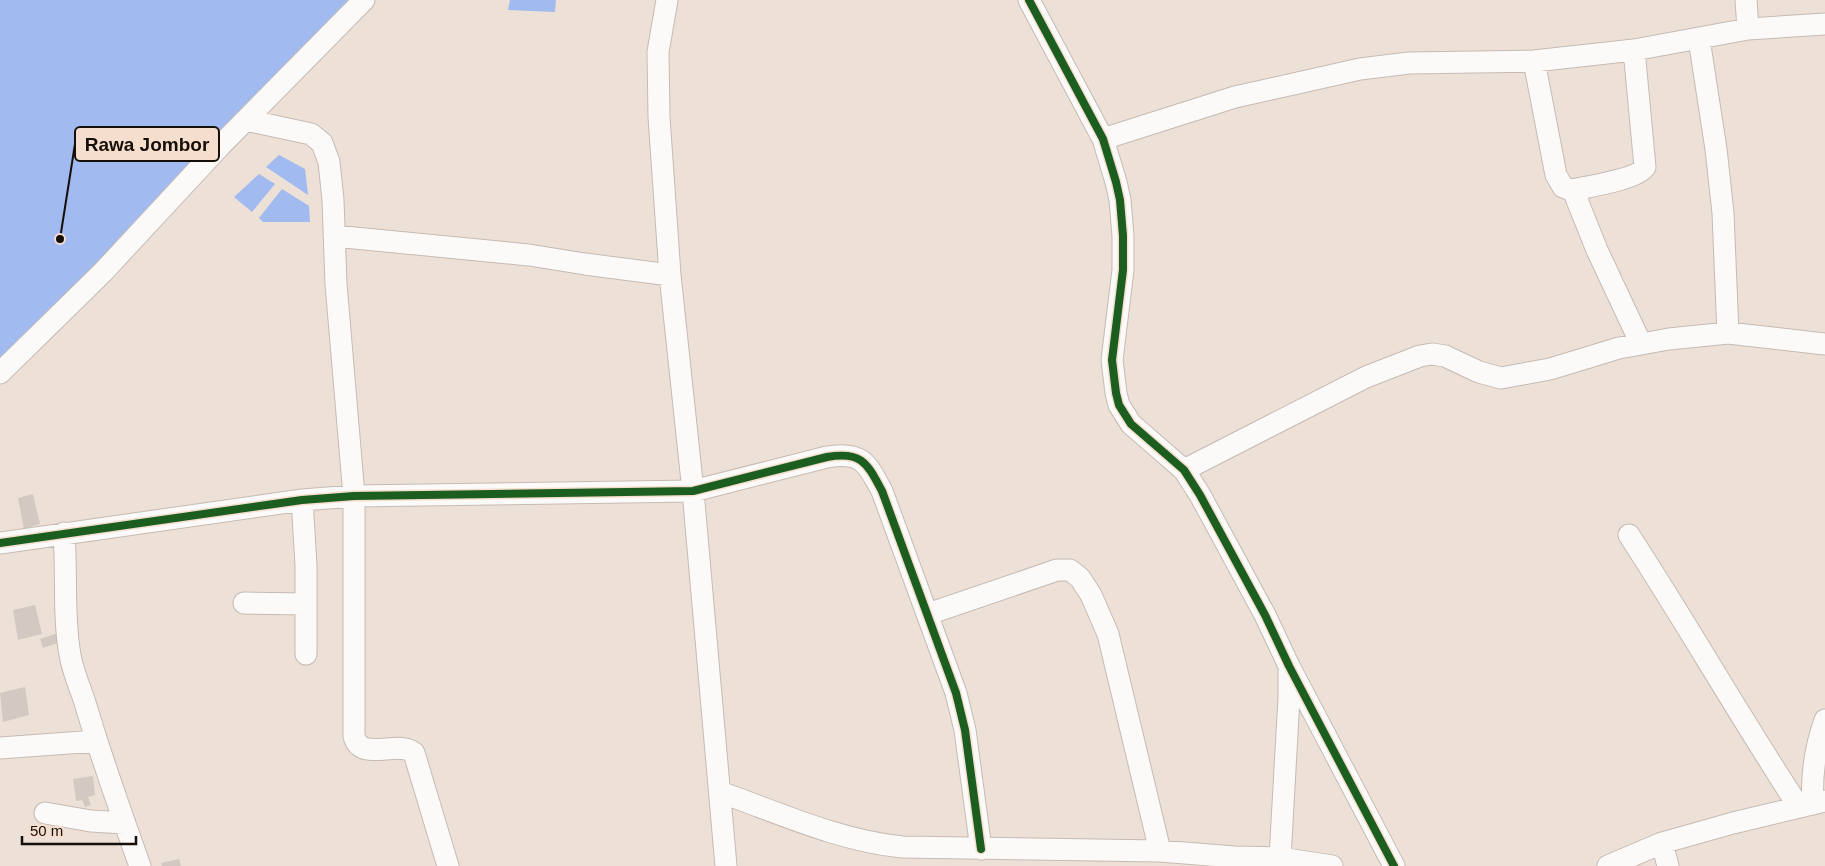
<svg xmlns="http://www.w3.org/2000/svg" width="1825" height="866" viewBox="0 0 1825 866" font-family="Helvetica,sans-serif">
	<style>
		.water { fill: #a1baf0 }
		.building { fill: #d3c9c2 }
		.lines { fill: none; stroke-linecap: round; stroke-linejoin: round }
		.minor-casing { stroke: #c5bbb4; stroke-width: 23 }
		.minor { stroke: #fcfaf9; stroke-width: 21 }
		.cycleway-casing { stroke: #f6dece; stroke-width: 11 }
		.cycleway { stroke: #1b5e20; stroke-width: 8 }
		.leader { fill: none; stroke: #160f09; stroke-width: 2 }
		.callout-dot { fill: #160f09; stroke: #f6dece; stroke-width: 2 }
		.callout { fill: #f6dece; stroke: #160f09; stroke-width: 2 }
		.callout-label { font-size: 19px; text-anchor: middle; font-weight: bold; fill: #160f09 }
	</style>
	<rect width="100%" height="100%" fill="#ede0d7"/>
	<path class="water" d="M0,0h352l-352,362z
		M510,0h46l-1,12 -47,-2z
		M279,155l26,14 3,26 -42,-28z
		M259,174l16,10 -23,28 -18,-15z
		M282,189l27,17 1,16h-47l-4,-4z"/>
	<path class="building" d="M33,494l7,30 -16,5 -6,-31z
		M35,605l7,29 -24,6 -5,-30z
		M58,633l3,9 -18,6 -3,-9z
		M25,687l4,28 -26,7 -3,-29z
		M93,776l2,19 -7,2 3,8 -6,2 -3,-7 -6,1 -3,-22z
		M179,859l2,7h-19l-1,-3z"/>
	<g class="lines">
		<defs>
			<path id="minor" d="M667,0l-9,52 1,65 11,158 23,216 33,375
				M1029,0l74,139 13,43 4,18 3,36v34l-11,90 4,33 3,12 12,19 53,46 16,25 65,120 24,51 105,200
				M1746,0l2,29
				M1699,39l17,110 7,64 5,120
				M1534,61l22,114 7,12 8,3 7,-1c14,-3 61,-11 67,-22l-11,-117
				M246,120l65,14 11,9 7,19 4,38 3,84 18,212v240c6,27 45,3 60,17l34,113
				M1103,139l132,-42 125,-28 49,-6 125,-2 100,-11 114,-21 77,-5
				M1573,190l24,60 44,94
				M334,236l195,19 56,9 85,11
				M0,373l103,-101 117,-126 144,-146
				M1184,470l182,-93 54,-21 12,-2 13,2 34,16 22,6 49,-9 69,-21 50,-9 59,-6 97,11
				M302,500l4,65v89
				M64,533c3,40 -1,83 6,122 3,18 11,34 16,51 16,54 35,107 54,160
				M1629,535c58,89 111,182 170,272
				M0,543l302,-43 52,-4 339,-5 134,-34c35,-6 40,6 55,34l74,202 9,37 16,119
				M244,603l62,1
				M928,614l129,-44h13l10,8 11,17 17,39 52,217
				M0,748l96,-7
				M720,792c59,21 120,49 182,55l258,4 74,6 46,1 52,8
				M1813,804c-2,-30 2,-56 12,-84
				M45,813l46,8 34,2
				M1662,843l6,23
				M1280,858l9,-160v-27
				M1608,866l54,-23 71,-20 92,-22"/>
		</defs>
		<use href="#minor" class="minor-casing"/>
		<use href="#minor" class="minor"/>
		<defs>
			<path id="cycleway" d="M1029,0l74,139 13,43 4,18 3,36v34l-11,90 4,33 3,12 12,19 53,46 16,25 65,120 24,51 105,200
				M0,543l302,-43 52,-4 339,-5 134,-34c35,-6 40,6 55,34l74,202 9,37 16,119"/>
		</defs>
		<use href="#cycleway" class="cycleway-casing"/>
		<use href="#cycleway" class="cycleway"/>
	</g>
	<path class="leader" d="M60 239L75 144"/>
	<circle class="callout-dot" cx="60" cy="239" r="5"/>
	<rect class="callout" x="75" y="127" width="144" height="34" rx="5"/>
	<g class="callout-label">
		<text x="147" y="151">Rawa Jombor</text>
	</g>
	<path d="M22 836v8h114v-8" fill="none" stroke="#160f09" stroke-width="2.5"/>
	<text x="30" y="836" font-size="15" fill="#160f09" stroke="#f6dece" stroke-width="4" paint-order="stroke">50 m</text>
</svg>
